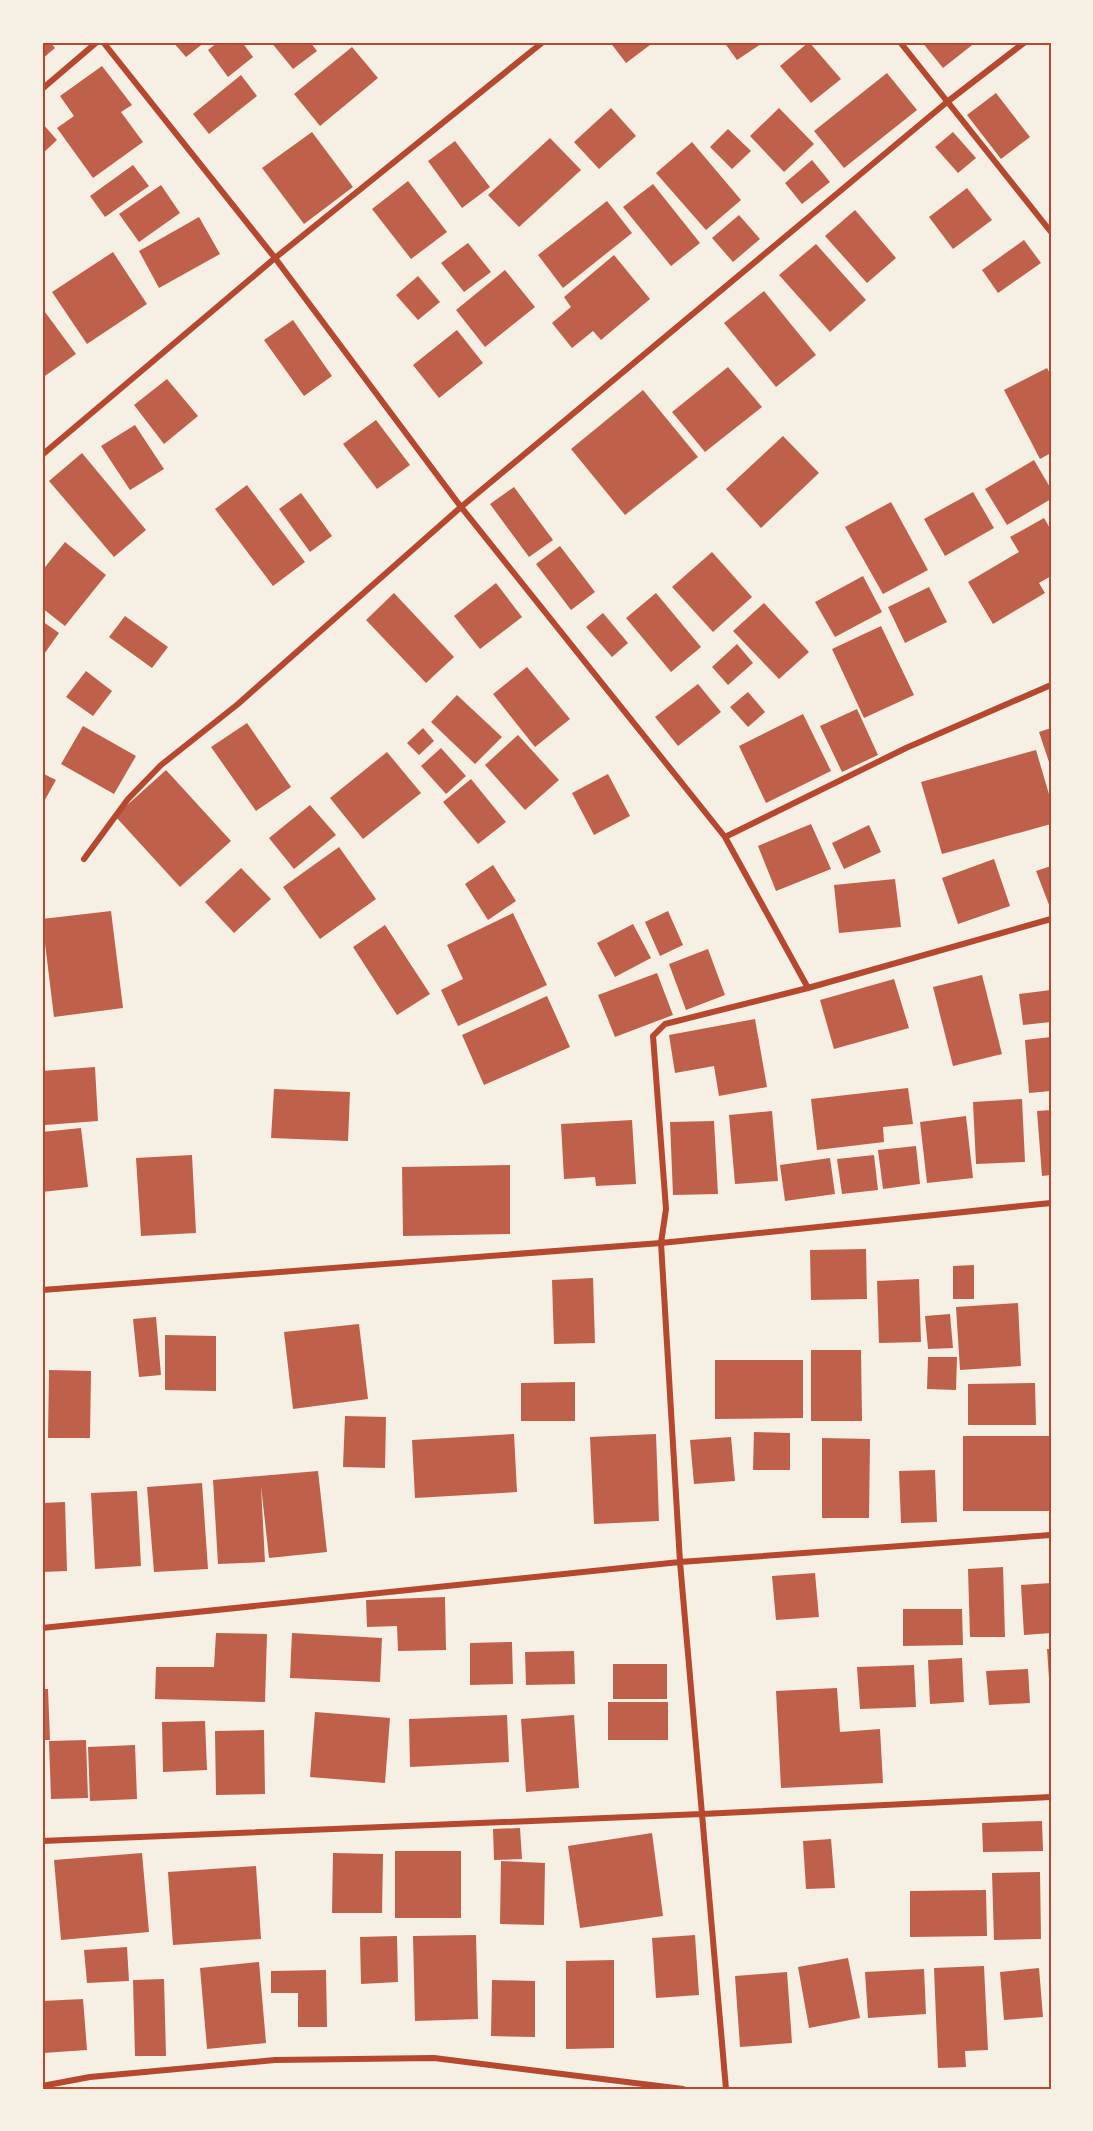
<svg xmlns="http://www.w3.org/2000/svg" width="1093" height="2131" viewBox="0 0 1093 2131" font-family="Roboto,sans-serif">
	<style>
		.building { fill: #bf614a }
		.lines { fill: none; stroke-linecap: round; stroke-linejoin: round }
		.minor { stroke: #b5482f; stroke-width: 6 }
		.neatline { fill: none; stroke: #b5482f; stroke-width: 2 }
	</style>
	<rect width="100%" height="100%" fill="#f6efe4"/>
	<path class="building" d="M42,42h8l5,6 -13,11z
		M173,42h32l-19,15z
		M218,42h24l11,15 -25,20 -20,-27z
		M271,42h39l7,9 -24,18z
		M610,42h44l-28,21z
		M724,42h40l-27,18z
		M809,42l32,37 -30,24 -31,-37z
		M922,42h54l-33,26z
		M352,47l26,31 -58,48 -26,-32z
		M102,66l30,39 -11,7 22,30 -50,36 -36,-50 17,-12 -14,-20z
		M887,73l30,37 -73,58 -30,-37z
		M241,75l16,21 -48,38 -16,-20z
		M996,93l34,44 -29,22 -34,-44z
		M611,108l25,28 -37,33 -25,-27z
		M779,108l35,36 -30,28 -34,-36z
		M42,123l15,17 -15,14z
		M728,129l23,22 -19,18 -22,-22z
		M312,132l41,55 -49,37 -42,-56z
		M953,132l23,26 -18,15 -23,-26z
		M550,138l31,32 -62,57 -31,-32z
		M455,141l35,46 -28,21 -34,-47z
		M692,142l49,58 -35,30 -50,-57z
		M812,160l18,22 -28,22 -17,-21z
		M133,165l16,21 -44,31 -15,-21z
		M408,181l39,51 -36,27 -39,-50z
		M653,184l47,59 -29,23 -48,-59z
		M161,185l19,28 -41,29 -20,-28z
		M967,188l25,32 -39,29 -24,-32z
		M607,201l25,32 -69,55 -25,-33z
		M855,210l41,48 -29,25 -42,-47z
		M739,215l21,24 -27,23 -21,-24z
		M199,217l21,37 -61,34 -20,-37z
		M1024,240l17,23 -43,30 -16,-23z
		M468,243l23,29 -27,20 -23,-29z
		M816,244l50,56 -36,32 -51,-57z
		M113,252l34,52 -60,40 -35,-52z
		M614,255l36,44 -49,41 -8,-9 -21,17 -20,-25 19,-16 -7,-10z
		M505,270l30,37 -50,40 -29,-37z
		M418,276l22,26 -22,18 -22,-25z
		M764,291l52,64 -40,32 -52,-64z
		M42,308l34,46 -34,24z
		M293,320l39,56 -28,20 -40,-56z
		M457,330l26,33 -44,35 -26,-33z
		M728,367l34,40 -57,45 -33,-40z
		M1047,368l4,7v78l-11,6 -36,-69z
		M167,379l31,37 -34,28 -30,-39z
		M643,390l55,67 -73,58 -54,-66z
		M376,420l34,45 -33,24 -34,-45z
		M135,425l29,44 -34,21 -29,-44z
		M783,436l36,37 -58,55 -35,-39z
		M82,453l64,77 -32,27 -65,-76z
		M1034,460l17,29v10l-44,26 -22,-36z
		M247,485l58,77 -32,24 -58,-77z
		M514,487l39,53 -24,17 -39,-53z
		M973,492l21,36 -49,28 -21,-37z
		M301,493l31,43 -22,16 -31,-43z
		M891,502l37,68 -45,24 -38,-67z
		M1044,518l7,12v46l-12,7 6,10 -52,31 -25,-42 51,-30 -9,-15z
		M65,542l41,33 -41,51 -23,-18v-37z
		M560,546l35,46 -24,18 -35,-46z
		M712,552l40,45 -39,35 -41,-45z
		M863,576l19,36 -47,25 -20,-35z
		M496,583l26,34 -42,32 -26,-33z
		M929,587l18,35 -42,21 -17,-36z
		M394,593l60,64 -28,26 -60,-63z
		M656,593l45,54 -30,25 -45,-54z
		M764,603l45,49 -30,27 -46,-48z
		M603,613l25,30 -16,14 -26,-30z
		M125,616l43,31 -16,21 -43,-31z
		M42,621l17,12 -17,24z
		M881,626l33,69 -50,23 -32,-69z
		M737,644l16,19 -25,22 -16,-18z
		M527,667l43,52 -35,28 -42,-53z
		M86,671l26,20 -19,25 -27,-19z
		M698,684l23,28 -43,34 -23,-29z
		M748,692l17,20 -17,15 -18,-20z
		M457,695l45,42 -27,27 -44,-42z
		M857,709l21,46 -36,17 -22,-46z
		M803,714l28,57 -65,32 -27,-57z
		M247,723l44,64 -35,24 -45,-64z
		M83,726l53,30 -22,38 -53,-30z
		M423,728l11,13 -15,14 -12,-12z
		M1051,728v40l-12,-36z
		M518,735l41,45 -34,30 -40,-45z
		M441,748l25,28 -20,18 -25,-28z
		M1036,750l15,51v23l-109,30 -21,-72z
		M387,752l34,41 -58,46 -33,-41z
		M166,770l65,71 -51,46 -65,-71z
		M42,773l14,7 -14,25z
		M608,774l22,42 -36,19 -22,-42z
		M471,779l35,43 -28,22 -35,-42z
		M310,805l26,30 -42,34 -25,-31z
		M811,824l20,45 -55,22 -18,-45z
		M869,825l12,27 -37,17 -12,-26z
		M339,847l37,52 -56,40 -37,-52z
		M994,859l16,47 -52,18 -16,-46z
		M493,865l23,36 -28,19 -23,-36z
		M1051,866v44l-15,-39z
		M241,868l30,31 -37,34 -29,-31z
		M895,879l6,48 -62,6 -5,-48z
		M111,911l12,97 -69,9 -12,-98z
		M668,911l15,34 -23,11 -15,-34z
		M513,913l34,72 -89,41 -17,-36 22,-11 -16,-34z
		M633,924l18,34 -36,19 -18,-34z
		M385,925l45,69 -33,21 -44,-68z
		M708,949l17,46 -39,15 -17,-46z
		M657,973l16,42 -58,22 -17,-42z
		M982,975l20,79 -49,12 -20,-79z
		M894,979l15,49 -75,21 -14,-49z
		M1051,990v32l-28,3 -4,-31z
		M547,996l23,51 -86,38 -22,-50z
		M755,1019l12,68 -48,9 -5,-30 -39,7 -6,-38z
		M1051,1037v54l-22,2 -4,-53z
		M95,1067l3,54 -53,4 -3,-54z
		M908,1088l5,36 -30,3 1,15 -67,8 -6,-51z
		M274,1089l76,3 -2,49 -77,-3z
		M1022,1099l3,63 -49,2 -3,-62z
		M1051,1110v65l-9,1 -5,-65z
		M772,1111l6,70 -43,3 -6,-69z
		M966,1116l7,62 -46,5 -7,-61z
		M632,1120l4,64 -40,2 -1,-9 -31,2 -3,-55z
		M714,1121l4,73 -45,1 -3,-73z
		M81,1128l7,59 -46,5v-60z
		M916,1146l4,38 -37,5 -5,-39z
		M192,1155l4,78 -55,3 -5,-78z
		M874,1155l4,35 -36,4 -5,-35z
		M830,1158l5,36 -50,7 -5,-36z
		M510,1165v69l-107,2 -1,-69z
		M866,1249l1,50 -56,1 -1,-50z
		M974,1265v34h-21v-33z
		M593,1278l2,65 -41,1 -2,-64z
		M919,1279l2,63 -42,1 -2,-62z
		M1018,1303l3,63 -61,4 -4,-63z
		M950,1314l3,34 -25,1 -3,-33z
		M156,1317l5,58 -22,2 -6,-58z
		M359,1324l9,75 -75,10 -9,-77z
		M165,1335l51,1v55l-51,-1z
		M811,1350h50l1,71h-51z
		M928,1357h29l-1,33 -29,-1z
		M715,1360h88v58l-88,1z
		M49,1370l42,1 -1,67h-42z
		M575,1382v39h-54v-38z
		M1035,1383l1,42h-68v-41z
		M345,1416l41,1 -1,51 -42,-1z
		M754,1432l36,1v37h-37z
		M514,1434l3,58 -102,6 -3,-58z
		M656,1434l3,87 -65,3 -4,-87z
		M963,1436h88v75h-88z
		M731,1437l4,44 -41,3 -4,-44z
		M822,1438l48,1 -1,79h-47z
		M935,1470l2,52 -36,1 -2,-52z
		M318,1471l9,81 -58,6 -8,-72 4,76 -47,2 -5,-84z
		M202,1483l6,86 -54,3 -7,-85z
		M137,1491l4,75 -46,3 -4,-76z
		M65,1502l2,69 -25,1v-69z
		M1003,1567l2,70h-35l-2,-68z
		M815,1573l4,44 -43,3 -4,-44z
		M1051,1583v50l-27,2 -3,-50z
		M445,1597l1,53 -48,1 -1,-25 -30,1 -1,-27z
		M903,1609h59l1,36 -60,1z
		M216,1633l51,1 -2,68 -110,-3 1,-32h58z
		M292,1633l90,5 -2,44 -90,-4z
		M512,1642l1,42 -43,1v-42z
		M1047,1649h4v29h-2z
		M574,1651l1,33 -49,1 -1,-33z
		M962,1658l2,44 -34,2 -2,-44z
		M613,1664h54v35h-54z
		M914,1665l2,42 -56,2 -3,-42z
		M1028,1669l2,34 -41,2 -3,-34z
		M837,1688l3,44 40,-3 3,54 -102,5 -5,-97z
		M42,1689h6l2,51h-8z
		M608,1702h60v38h-60z
		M315,1712l75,6 -5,65 -75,-6z
		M507,1715l2,47 -99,5 -1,-48z
		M574,1715l5,73 -53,4 -5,-73z
		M205,1721l2,49 -44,2 -1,-50z
		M264,1730l1,64 -49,1 -1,-64z
		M86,1740l2,58 -37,1 -2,-58z
		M135,1745l2,54 -47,2 -2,-54z
		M1042,1821l1,30 -60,1 -1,-29z
		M520,1828l2,31 -28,1 -1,-31z
		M652,1833l11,83 -83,12 -12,-82z
		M831,1839l4,49 -29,1 -3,-48z
		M395,1851h66v67h-66z
		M142,1853l7,79 -88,8 -7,-80z
		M333,1853l50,1 -1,59h-50z
		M501,1861l44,2 -1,62 -44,-1z
		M256,1866l5,73 -88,6 -5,-73z
		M1040,1872l1,67 -47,1 -2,-67z
		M986,1890l1,46 -77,1v-46z
		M1049,1930h2v26h-2z
		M476,1935l2,84 -63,2 -2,-85z
		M695,1935l4,60 -43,3 -4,-60z
		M397,1936l1,46 -37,2 -1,-47z
		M127,1947l2,34 -42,2 -3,-33z
		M848,1958l12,60 -51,10 -11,-61z
		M614,1960v88l-48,1v-88z
		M259,1962l7,81 -59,6 -7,-81z
		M984,1966l4,84 -23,1 1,16 -28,1 -4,-100z
		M1039,1968l4,49 -39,3 -4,-48z
		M924,1969l2,45 -58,4 -3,-46z
		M326,1970l1,57h-29v-34h-27v-22z
		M787,1972l5,71 -52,4 -5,-71z
		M164,1979l2,77h-31l-2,-76z
		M492,1980l43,1v56l-44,-1z
		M83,1999l4,51 -44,3 -1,-52z"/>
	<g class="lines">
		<path class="minor" d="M103,42l172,216 186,249 264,330 181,-89 145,-63
			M900,42l151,190
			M42,89l55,-47
			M42,455l233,-197 268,-216
			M725,837l83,151
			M84,859l44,-60 33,-34 77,-61 223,-197 486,-405 78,-60
			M42,1290l619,-47 390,-40
			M42,1628l638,-66 371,-27
			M42,1841l660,-27 349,-17
			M42,2086l48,-9 185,-17 159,-2 249,31
			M726,2089l-46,-527 -19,-319 5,-34 -13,-173 12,-12 143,-36 243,-69"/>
	</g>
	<rect width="1093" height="2131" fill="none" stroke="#f6efe4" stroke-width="87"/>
	<rect x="44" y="44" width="1006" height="2044" class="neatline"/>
</svg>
